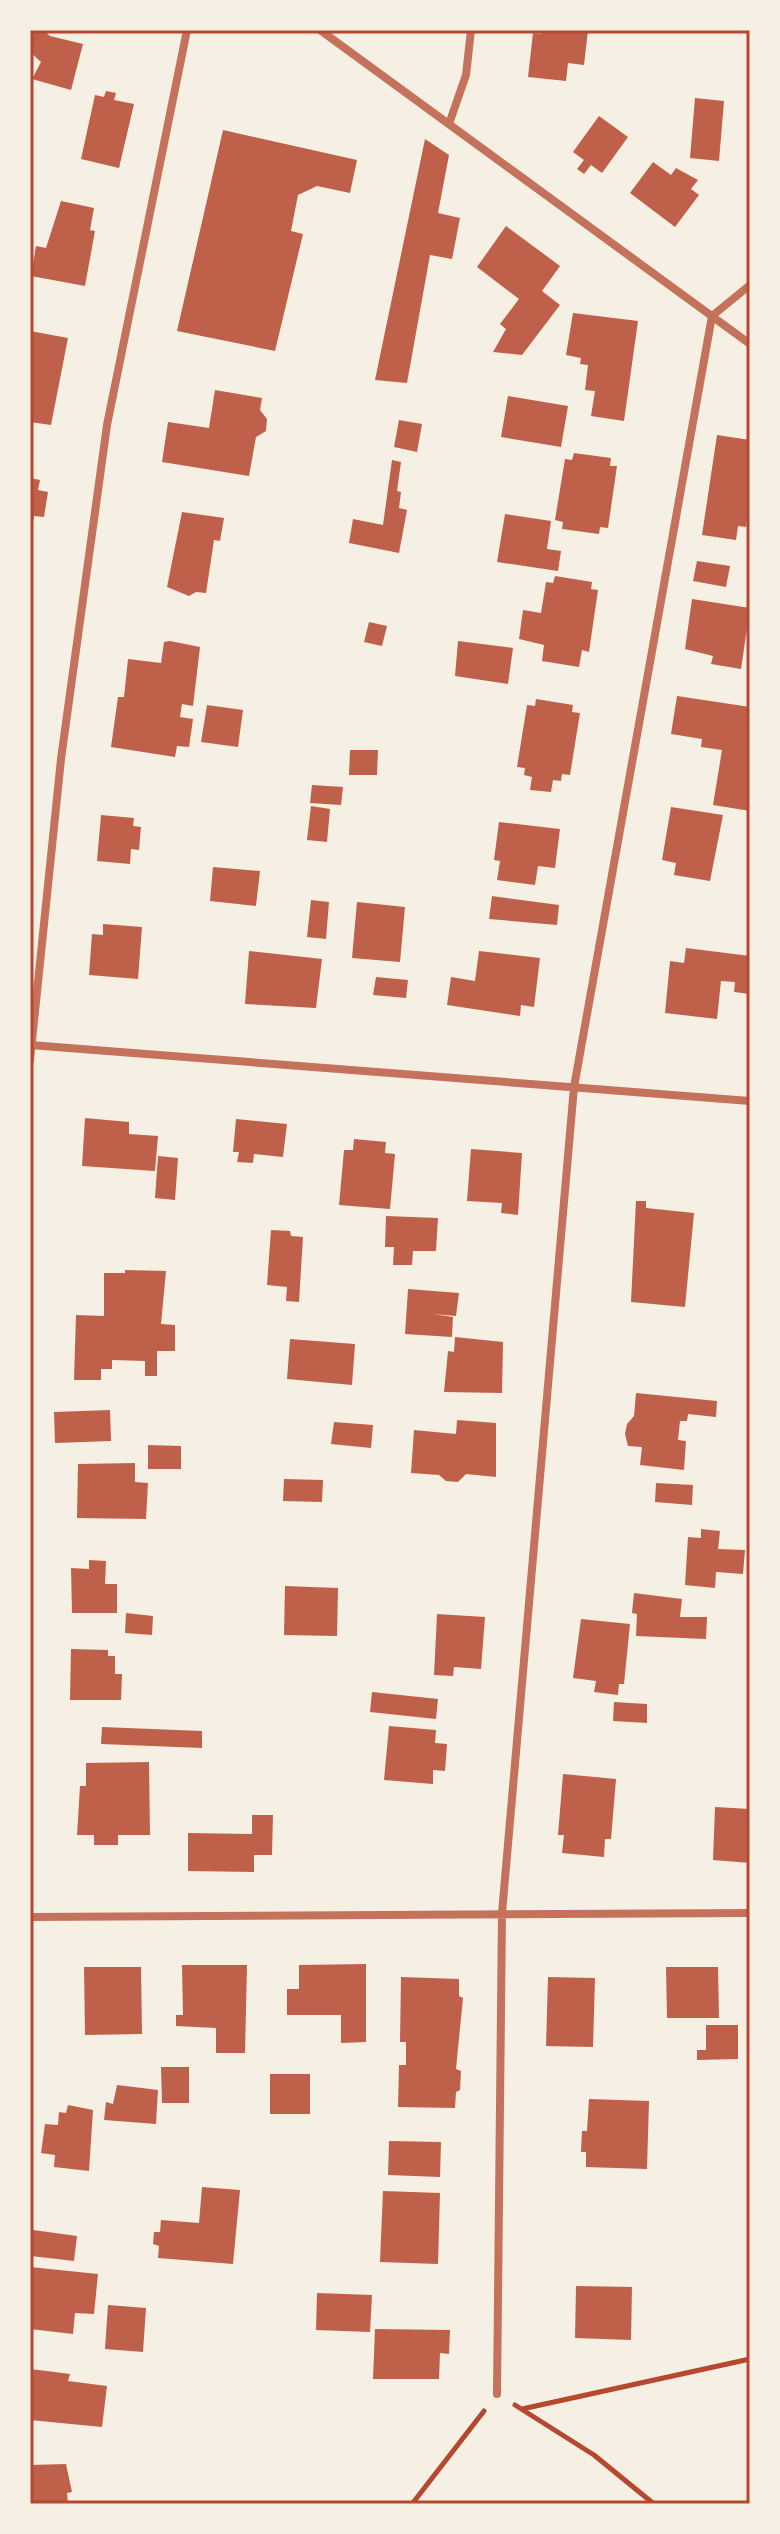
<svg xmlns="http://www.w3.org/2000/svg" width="780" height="2534" viewBox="0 0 780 2534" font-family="Montserrat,sans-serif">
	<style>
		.building { fill: #bf614a }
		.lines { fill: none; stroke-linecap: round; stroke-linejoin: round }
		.path { stroke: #b5482f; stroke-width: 5 }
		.minor { stroke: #c5725c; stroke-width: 8 }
		.neatline { fill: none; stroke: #b5482f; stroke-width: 3 }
	</style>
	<rect width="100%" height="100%" fill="#f6efe4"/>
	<path class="building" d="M30,30h13l7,6 33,8 -12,46 -39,-11 9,-17 -11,-10z
		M541,30h47l-4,35 -16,-2 -2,18 -38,-4 5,-44 8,1z
		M106,91l10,2 -2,7 20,4 -15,64 -38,-9 14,-64 9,2z
		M695,98l29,3 -5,60 -29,-3z
		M599,116l29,21 -26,36 -11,-8 -7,9 -7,-5 7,-9 -11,-8z
		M223,130l134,30 -7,33 -33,-7 -19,9 -7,36 12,3 -28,117 -98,-20z
		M425,139l24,16 -11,58 22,5 -8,41 -22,-4 -23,128 -32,-3z
		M653,162l18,13 5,-7 22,12 -7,9 8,6 -24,32 -45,-34z
		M61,201l33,7 -4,22 5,1 -10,55 -54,-10 5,-30 10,2z
		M506,226l54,40 -18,25 18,14 -38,50 -29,-3 13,-23 -6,-5 19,-25 -42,-32z
		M573,313l65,8 -14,100 -33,-5 4,-25 -10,-1 3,-25 -8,-1 1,-6 -15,-3z
		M30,331l38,7 -17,87 -21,-3z
		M215,390l47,8 -2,12 7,9 -1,12 -10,6 -7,39 -87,-14 6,-40 41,6z
		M508,396l60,10 -7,41 -60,-10z
		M399,420l23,4 -5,28 -23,-5z
		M717,435l33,5v65l-4,22 -8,-1 -2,14 -34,-5z
		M574,453l37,5 -1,8h7l-9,62 -8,-1 -1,7 -37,-5 1,-7 -8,-2 10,-61 7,1z
		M392,460l9,2 -4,29 4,1 -2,16 8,2 -8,43 -50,-10 4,-24 30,6z
		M30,478l10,2 -2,10 10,2 -4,25 -10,-1 -2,14z
		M182,512l42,6 -4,23 -6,-1 -8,53 -10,-1 -7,4 -22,-9z
		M505,514l46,7 -4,28 14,2 -3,20 -61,-9z
		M697,561l33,5 -4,21 -33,-6z
		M555,576l37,6 -1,7 7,1 -9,62 -7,-2 -3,17 -37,-6 2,-16 -25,-6 4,-29 18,3 5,-31 7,1z
		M692,599l58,9 -9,61 -30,-5 2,-8 -28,-7z
		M369,622l18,4 -5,20 -18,-4z
		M170,641l30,6 -7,59 -11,-2 -2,13 13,2 -4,28 -12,-1 -2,11 -64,-10 7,-50h6l4,-38 33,4 3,-21z
		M458,641l55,7 -5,36 -53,-8z
		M677,696l73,11v104l-37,-6 9,-55 -21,-3 1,-8 -31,-5z
		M536,699l37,6 -1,7 8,1 -10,62 -8,-1 -1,7 -8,-1 -2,12 -21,-2 2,-13 -8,-2 1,-7 -8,-1 10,-62 8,1z
		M207,705l36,5 -5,37 -37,-5z
		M350,750h28l-1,25h-28z
		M312,785l31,2 -2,18 -31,-2z
		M311,806l19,3 -3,33 -20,-2z
		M671,807l52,8 -13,66 -36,-6 2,-12 -14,-3z
		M101,815l33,3 -1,8 8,1 -2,23 -8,-1 -1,15 -33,-3z
		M499,822l61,7 -5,39 -17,-2 -3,19 -38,-5 3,-19 -6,-1z
		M213,867l47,4 -4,35 -46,-5z
		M492,896l67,9 -2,20 -68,-6z
		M311,900l18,2 -3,37 -19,-2z
		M357,902l48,5 -5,55 -48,-4z
		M103,924l39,3 -4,52 -49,-4 3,-41 11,1z
		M686,948l64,8v38l-16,-2 1,-10 -14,-1 -4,38 -52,-6 5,-52 14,2z
		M249,951l73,8 -6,49 -71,-4z
		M479,951l61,7 -6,49 -13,-2 -1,11 -73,-11 4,-28 24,4z
		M376,977l32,3 -2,18 -33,-3z
		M85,1118l44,4v12l29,2 -3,35 -73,-5z
		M236,1119l51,5 -4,33 -29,-3 -1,9 -16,-1 2,-10h-6z
		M354,1139l32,3 -1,11 10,1 -5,55 -51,-4 5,-55h9z
		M471,1149l51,4 -4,62 -17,-2 1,-10 -35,-2z
		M158,1156l20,2 -3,42 -20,-2z
		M636,1201h10v7l48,5 -9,94 -54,-5z
		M386,1216l52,2 -2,33h-23l-1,14h-19l1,-18h-9z
		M271,1230l19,1 1,5 12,1 -4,65 -13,-1 1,-14 -20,-2z
		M125,1270l41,1 -5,53 14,1v26h-18v25h-12v-15l-33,-1v9h-11v11h-27l2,-65 28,1v-43h21z
		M408,1289l51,4 -3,23 -23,-2 20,3 -1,20 -47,-3z
		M455,1337l48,5 -1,51 -58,-1 4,-41 6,1z
		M290,1339l65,5 -3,41 -65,-6z
		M636,1393l81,8 -1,16 -28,-3 -1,7h-7l-2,19 8,1 -2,29 -44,-5 2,-18 -14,-1 -3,-12 2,-10 7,-8z
		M110,1410l1,31 -56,2 -1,-31z
		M457,1420l39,3v54l-30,-3 -8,8 -12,-1 -7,-6 -28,-2 3,-43 42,4z
		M334,1422l39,3 -2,23 -40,-4z
		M148,1445l33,1v23h-33z
		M135,1463v19l13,1 -2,36 -69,-1 1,-54z
		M284,1479l39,1 -1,22 -39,-1z
		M656,1483l37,2 -1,20 -37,-3z
		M701,1529l19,2 -2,18 27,1 -2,24 -27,-2 -1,16 -30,-3 3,-48 13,1z
		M89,1560l17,1 -1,23h12v29h-45l-1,-45 18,1z
		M285,1586l53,2 -1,48 -53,-1z
		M634,1593l48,6 -2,18h27l-1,22 -70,-3 1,-22 -5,-1z
		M126,1613l27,3 -1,19 -27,-2z
		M437,1614l48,3 -4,52 -27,-2 -1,9 -19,-1z
		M581,1619l49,5 -6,60h-5l-1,11 -24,-3 2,-11 -23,-3z
		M71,1649l37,1v6h7v18h7l-1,26h-51z
		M372,1692l66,7 -2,20 -66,-7z
		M614,1702l33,2v19l-34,-2z
		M389,1726l47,4 -1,13 12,1 -2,27 -12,-1v14l-49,-4z
		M102,1727l100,4v17l-101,-4z
		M149,1762l1,73h-32v10h-24v-10h-17l3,-49h6v-23z
		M563,1774l53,5 -5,60h-6l-1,18 -42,-4 2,-18h-6z
		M715,1807l35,2v54l-37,-3z
		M252,1815h21l-1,40h-18v17l-66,-1v-38l64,1z
		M366,1964v78l-25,1v-28h-54v-26h12v-24z
		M182,1965h65l-2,88h-29v-25l-40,-2v-11h7z
		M84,1967h57l1,67 -57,1z
		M666,1967h52l1,51h-52z
		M401,1977l58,2v17l4,2 -7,71 5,2 -1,19 -4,2 -1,16 -57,-1 1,-42h7v-23h-6z
		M548,1977l47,1 -2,69 -47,-1z
		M706,2025h32v34l-41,1v-10h9z
		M161,2067h28v36h-27z
		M270,2074h40v40h-40z
		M117,2085l41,5 -2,34 -52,-4 2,-18 7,2z
		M589,2099l60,2 -2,68 -61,-2v-15h-5l1,-21h5z
		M68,2105l25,5 -4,61 -35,-4 1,-12 -14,-2 4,-29 13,1 1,-13 7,1z
		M389,2141l52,1 -1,35 -52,-2z
		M202,2187l38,3 -7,74 -75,-6 1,-12 -6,-2 1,-12h6l1,-12 38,3z
		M383,2191l57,2 -2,71 -58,-2z
		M33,2230l44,6 -3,25 -43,-5z
		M30,2267l68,7 -4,40 -19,-1 -2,21 -43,-5z
		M576,2286l56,1 -1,53 -56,-2z
		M317,2293l55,2 -2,37 -54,-2z
		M108,2305l38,3 -3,44 -38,-3z
		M375,2329l75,1 -1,24 -9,-1 -1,26h-66z
		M31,2369l39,5 -2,7 39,5 -5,41 -72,-7z
		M66,2464l6,28 -5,1 1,11h-38v-39z"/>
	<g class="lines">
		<path class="path" d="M515,2405l79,50 60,49
			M522,2409l228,-50
			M412,2504l72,-93"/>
		<path class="minor" d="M320,30l430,314
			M449,124l17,-49 5,-45
			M30,1045l720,56
			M30,1060l31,-301 46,-334 80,-395
			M30,1917l720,-4
			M497,2394l5,-481 72,-826 138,-771 38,-31"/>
	</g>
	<rect width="780" height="2534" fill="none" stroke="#f6efe4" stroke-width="64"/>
	<rect x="32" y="32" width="716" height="2470" class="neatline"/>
</svg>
